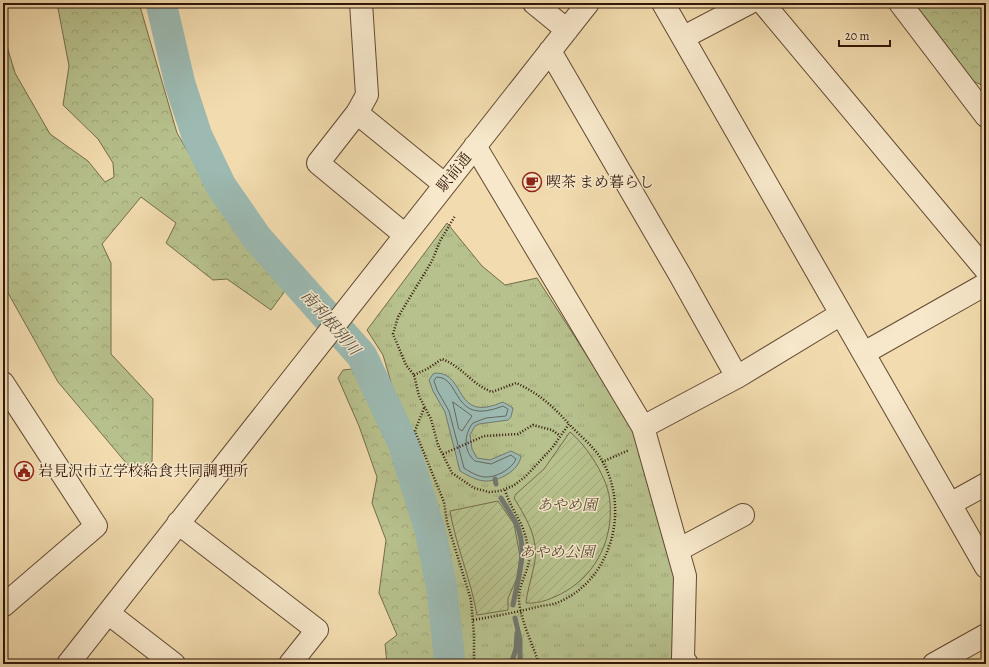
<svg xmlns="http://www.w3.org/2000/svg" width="989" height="667" viewBox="0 0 989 667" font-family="Alegreya,'Noto Serif JP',serif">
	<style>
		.forest { fill: url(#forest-crowns); stroke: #746c4b }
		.park { fill: url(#park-tufts); stroke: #746c4b }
		.garden { fill: url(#garden-furrows); stroke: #746c4b }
		.water { fill: #9cbab2; stroke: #71786e }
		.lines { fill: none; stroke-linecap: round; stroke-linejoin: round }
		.shore { stroke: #66685e; stroke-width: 1 }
		.stream { stroke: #71786e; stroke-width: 5 }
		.river { stroke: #9cbab2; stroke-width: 31 }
		.minor-casing { stroke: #614832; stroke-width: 24 }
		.path { stroke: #311609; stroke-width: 2.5; stroke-dasharray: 1 2; stroke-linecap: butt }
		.minor { stroke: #f7e8cb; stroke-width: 22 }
		.labels { text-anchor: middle; stroke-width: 3; stroke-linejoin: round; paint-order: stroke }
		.street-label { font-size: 15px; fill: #311609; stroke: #f7e8cb }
		.poi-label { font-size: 15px; fill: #311609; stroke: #f7e8cb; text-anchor: start }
		.park-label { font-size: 15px; font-style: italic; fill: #594931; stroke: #f7e8cb }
		.water-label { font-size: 16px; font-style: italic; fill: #564f44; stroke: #f7e8cb }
	</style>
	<defs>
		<pattern id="forest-crowns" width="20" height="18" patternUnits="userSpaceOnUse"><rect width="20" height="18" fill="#b7c18d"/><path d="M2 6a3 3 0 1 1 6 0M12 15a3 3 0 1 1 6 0" fill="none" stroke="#9ea578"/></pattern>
		<pattern id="park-tufts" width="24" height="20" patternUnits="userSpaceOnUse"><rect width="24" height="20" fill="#b7c18d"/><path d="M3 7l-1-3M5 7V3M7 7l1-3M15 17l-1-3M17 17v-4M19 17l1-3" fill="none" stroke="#9ea578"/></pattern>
		<pattern id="garden-furrows" width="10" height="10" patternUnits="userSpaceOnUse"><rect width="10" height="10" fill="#b7c18d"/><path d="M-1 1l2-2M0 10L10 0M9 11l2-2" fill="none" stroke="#9ea578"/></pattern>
	</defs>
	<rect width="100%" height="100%" fill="#f2dcaf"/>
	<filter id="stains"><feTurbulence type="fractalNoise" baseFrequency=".005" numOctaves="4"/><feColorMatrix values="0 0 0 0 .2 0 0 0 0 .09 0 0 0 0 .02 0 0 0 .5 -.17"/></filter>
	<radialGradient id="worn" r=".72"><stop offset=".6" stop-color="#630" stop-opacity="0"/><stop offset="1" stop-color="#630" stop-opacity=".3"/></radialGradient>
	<path class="forest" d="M57,3h82l38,130 58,99 50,59 -14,19 -44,-31 -14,1 -47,-37 10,-20 -35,-26 -39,47 9,19v91l42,45 -1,65 -14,13 -80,-95 -55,-98v-251l12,40 35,61 38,27 17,21 9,-5 -1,-14 -15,-24 -35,-34 6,-39z
		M911,3h75v84l-24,-11z
		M363,368l37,58 27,74 30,89 7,75h-77l-2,-20 12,-9 -18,-42 7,-53 -14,-37 5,-26 -18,-51 -21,-48 5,-8z"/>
	<path class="park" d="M447,223l35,43 23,19 32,-7 99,154 44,143 -1,89h-220l-5,-61 -10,-61 -49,-146 -12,-41 -16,-25z"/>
	<path class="garden" d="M570,432c17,14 39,47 40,71 3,35 -13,70 -44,88 -12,7 -26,13 -40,12 1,-12 5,-22 7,-33 8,-28 -5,-49 -19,-72l2,-4 28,-25z
		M498,501l16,23 6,32 -3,22 -9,20v12l-31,5c-6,-35 -21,-69 -27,-104z"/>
	<path class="water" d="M436,373c31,0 17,51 67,29l10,6 -2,9 -3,3 -29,4 -4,2 -5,9 2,14 5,9 13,2 21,-9 10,5c-2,15 -23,26 -37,25 -9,-1 -17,-6 -24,-10l-15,-59 -12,-21 -4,-11 4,-6z"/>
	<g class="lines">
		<path class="shore" d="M437,377c25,0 14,50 66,29l5,3 -2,7 -20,2 -13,5c-9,11 -10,28 2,38l16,3 20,-9 5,4c-4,10 -20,19 -32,18 -7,-1 -14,-5 -20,-9l-15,-57 -12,-21 -3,-9z
			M453,402l19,14 -10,15 -3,-2z"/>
		<path class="stream" d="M495,479l1,5
			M501,498c5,9 12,18 16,27 11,28 1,52 -4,80
			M515,618l5,21v25
			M511,664l5,-15 1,-16"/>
		<path class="river" d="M161,3l19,81 17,52 24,50 36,52 105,118 41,87 27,87 12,59 8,75"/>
		<defs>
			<path id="minor" d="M361,3l6,92 -10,18 -39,50 87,72
				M534,3l33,27
				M663,3l323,564
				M763,3l223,267
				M900,3l86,113
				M684,37l65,-34
				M550,51l130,224 57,102
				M357,113l87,71
				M475,146l168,281 42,149 -2,82 4,6
				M864,353l122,-69
				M3,383l93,143 -93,80
				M643,427l94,-50 104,-63
				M950,504l36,-20
				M178,523l139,107 -27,34
				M678,550l65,-35
				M108,613l66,51
				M68,664l520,-661
				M934,664l52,-29"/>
		</defs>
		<use href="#minor" class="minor-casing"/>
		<path class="path" d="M414,375l13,-6 15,-10c21,8 29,25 50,33l24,-9c21,9 38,24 53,41l-17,24 -27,29 -12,9 -13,5 -11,1 -15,-4 -22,-15 -14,-28 -7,-26 -12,-23 -5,-21 -8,-10 -13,-31 5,-17 34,-56 8,-20 15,-25
			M424,408l-9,23 29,71 3,20 24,78 3,35v29
			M443,454l41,-18 34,-2 15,-9 19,5 7,5
			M602,462l27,-12
			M505,490c5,18 19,33 22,53 1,6 2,13 2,18 -2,13 -11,25 -10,39 1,19 14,45 20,64
			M473,620c23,-4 45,-8 68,-14 6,-1 12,-1 18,-4 54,-23 72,-96 41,-145 -8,-12 -21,-22 -31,-33"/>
		<use href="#minor" class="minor"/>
	</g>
	<defs>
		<symbol id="cafe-ring" viewBox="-11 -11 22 22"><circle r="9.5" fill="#f7e8cb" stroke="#8f2418" stroke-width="1.5"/><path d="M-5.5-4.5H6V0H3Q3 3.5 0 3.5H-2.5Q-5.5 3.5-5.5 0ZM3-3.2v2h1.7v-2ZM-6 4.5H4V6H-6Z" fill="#8f2418"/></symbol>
		<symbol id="civic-ring" viewBox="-11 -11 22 22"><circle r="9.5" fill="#f7e8cb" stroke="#8f2418" stroke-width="1.5"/><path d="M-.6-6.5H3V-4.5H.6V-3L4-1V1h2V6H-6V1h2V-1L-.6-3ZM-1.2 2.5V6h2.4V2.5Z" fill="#8f2418"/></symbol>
	</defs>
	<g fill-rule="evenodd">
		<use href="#cafe-ring" x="521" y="171" width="22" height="22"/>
		<use href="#civic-ring" x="13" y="460" width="22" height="22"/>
	</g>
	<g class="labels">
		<g class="street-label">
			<text transform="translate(454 172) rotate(-51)" y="5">駅前通</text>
		</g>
		<g class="poi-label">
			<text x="546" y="187">喫茶 まめ暮らし</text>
			<text x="38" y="476">岩見沢市立学校給食共同調理所</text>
		</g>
		<g class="park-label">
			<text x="567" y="510">あやめ園</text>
			<text x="557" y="557">あやめ公園</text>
		</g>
		<g class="water-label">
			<text transform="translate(331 322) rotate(49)" y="6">南利根別川</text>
		</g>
	</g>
	<rect width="989" height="667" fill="none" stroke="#f2dcaf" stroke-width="16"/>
	<rect x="4" y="4" width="981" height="659" fill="none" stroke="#311609" stroke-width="2"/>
	<rect x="8" y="8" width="973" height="651" fill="none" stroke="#311609"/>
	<path d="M839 40v6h51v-6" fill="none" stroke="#311609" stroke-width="2"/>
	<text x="845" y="40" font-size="12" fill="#311609" stroke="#f7e8cb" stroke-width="3" paint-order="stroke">20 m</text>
	<rect width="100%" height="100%" filter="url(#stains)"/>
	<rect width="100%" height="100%" fill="url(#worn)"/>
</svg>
